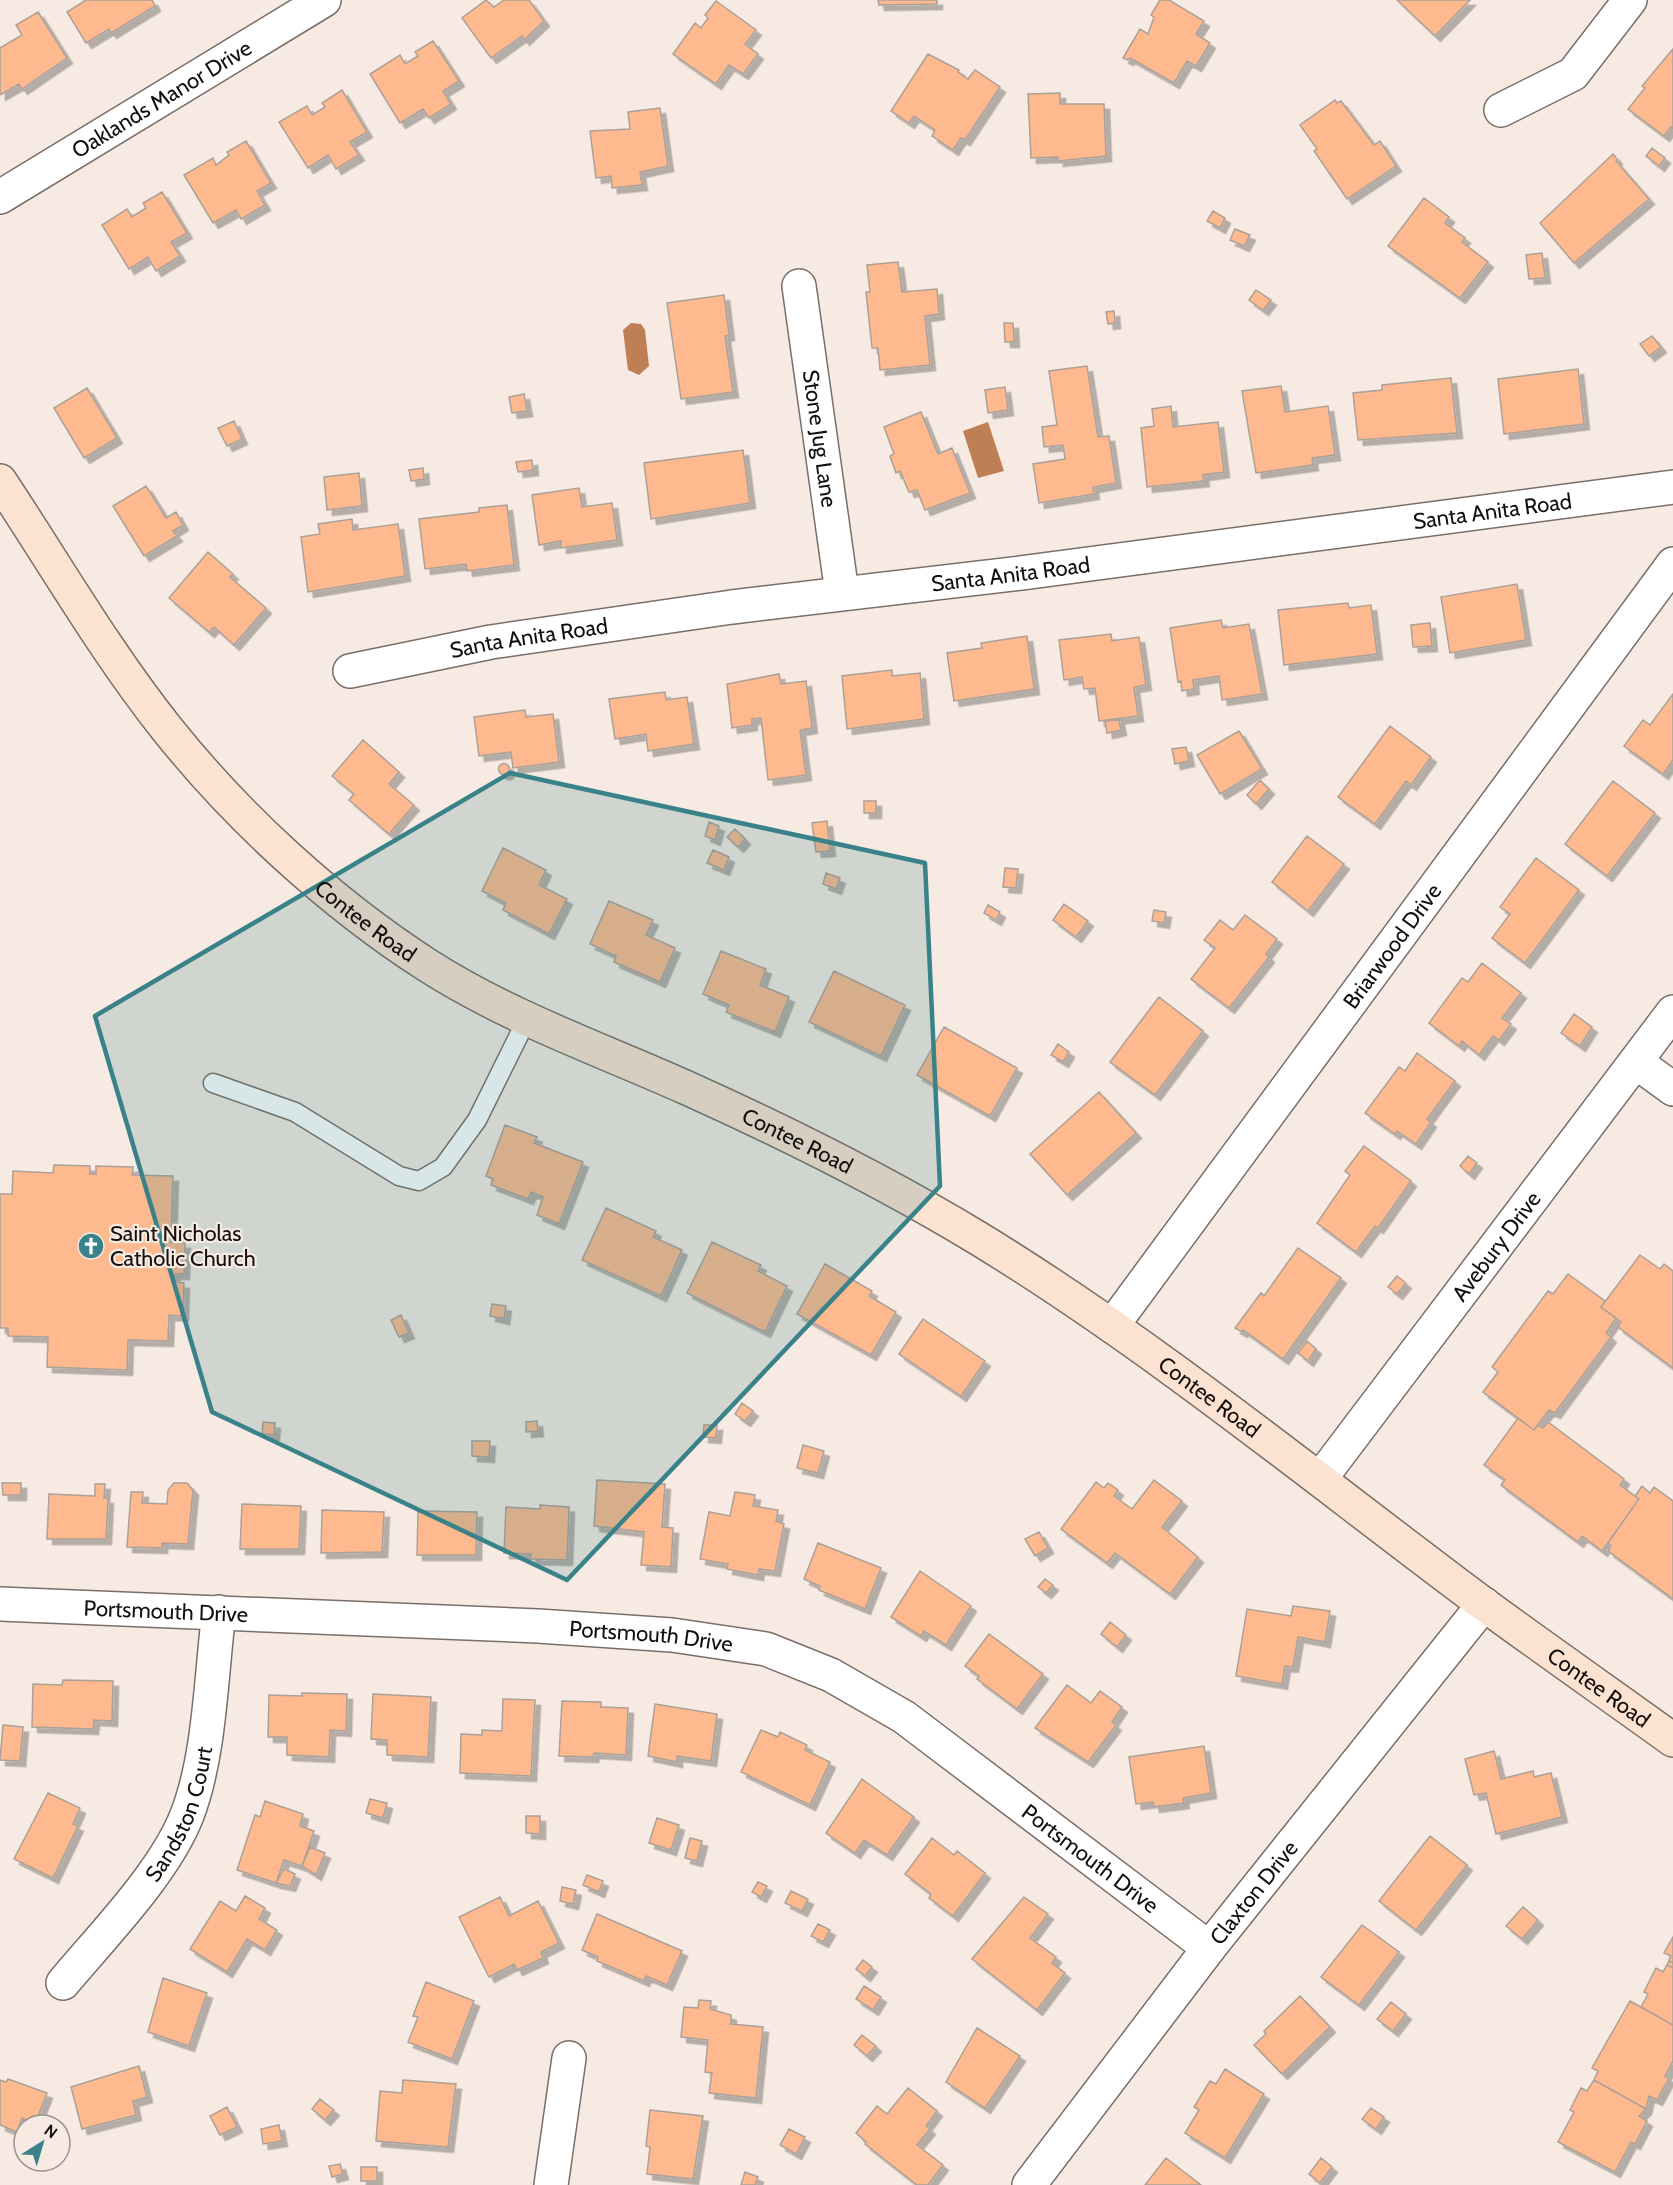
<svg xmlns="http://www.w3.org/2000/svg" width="1673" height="2185" viewBox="0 0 1673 2185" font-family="Cabin,sans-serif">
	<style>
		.water { fill: #be7f54 }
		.building { fill: #feba8e; stroke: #aca098; stroke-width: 1.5; filter: url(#shadow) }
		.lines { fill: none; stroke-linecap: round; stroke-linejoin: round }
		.lane-casing { stroke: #7a6f68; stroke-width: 21 }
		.street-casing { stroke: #7a6f68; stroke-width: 36 }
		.secondary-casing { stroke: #7a6f68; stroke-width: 36 }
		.lane { stroke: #fff; stroke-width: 18 }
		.street { stroke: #fff; stroke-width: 33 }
		.secondary { stroke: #fce2d0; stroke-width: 33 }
		.marked { fill: #3a8289; fill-opacity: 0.2; stroke: #3a8289; stroke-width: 4.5; stroke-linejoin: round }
		.labels { text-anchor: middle; stroke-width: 4.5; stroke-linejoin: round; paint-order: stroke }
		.street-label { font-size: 22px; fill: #140f0d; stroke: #f6eae2 }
		.poi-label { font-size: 22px; fill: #140f0d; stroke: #f6eae2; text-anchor: start }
	</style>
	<defs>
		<filter id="shadow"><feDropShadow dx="5.5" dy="5.5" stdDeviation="0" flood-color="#0004"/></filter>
	</defs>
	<rect width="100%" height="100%" fill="#f6eae2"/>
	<path class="water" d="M631,323l10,1 4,6 4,36 -10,9 -11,-5 -5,-40z
		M988,422l16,49 -26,7 -15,-47z"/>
	<path class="building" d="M86,0h66l3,6 -44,27 -2,-4 -23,14 -19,-31z
		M486,0l8,7 10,-7h25l15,21 -20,19 -2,-4 -31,22 -29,-40z
		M878,0h59v4l-58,1z
		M1160,0h9l35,21 -8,13 14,9 -14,23 -9,-5 -13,22 -44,-25 -2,2 -5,-2 17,-29 8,5 6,-17 -3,-2z
		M1397,0h73l-35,36z
		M716,1l40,29 -11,14 13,10 -15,20 -14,-9 -13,19 -43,-30 22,-31 6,5 7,-10 -3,-3z
		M38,12l29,46 -45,31 -3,-5 -19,11v-47l22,-13 -6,-10z
		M433,41l26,40 -16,10 8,13 -22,14 -6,-9 -23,14 -30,-49 30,-19 5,9 13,-8 -3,-4z
		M1673,49v80l-2,-2 -7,9 -36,-27 17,-21 -3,-2z
		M928,54l31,16 -1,2 10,7 7,-9 25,17 -35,53 -4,-2 -8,12 -21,-14 3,-6 -21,-14 -5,7 -18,-12z
		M342,90l25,42 -17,10 9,13 -23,14 -8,-14 -20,13 -29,-46 28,-16 5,9 13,-8 -3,-4z
		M1060,93v11h44l2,52 -48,5v-4l-27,1 -3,-64z
		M1335,100l2,3 4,-2 33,44 6,-4 16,25 -49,33 -33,-48 3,-2 -17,-24z
		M660,108l8,58 -28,6 2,13 -30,3 -1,-12 -15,2 -6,-47 40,-2 -2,-17z
		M246,141l25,42 -14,8 8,14 -24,14 -5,-9 -23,13 -29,-48 29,-17 3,7 13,-10 -2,-3z
		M1652,148l13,10 -6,8 -13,-10z
		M1613,154l4,5 -1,2 33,38 -75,64 -34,-40z
		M162,192l25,41 -16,9 9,14 -24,15 -8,-14 -19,12 -27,-44 25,-16 5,8 14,-9 -3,-5z
		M1424,198l25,19 -4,6 20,15 -3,4 26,20 -28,36 -72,-52z
		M1213,211l12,7 -5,10 -13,-7z
		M1235,229l15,6 -6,11 -14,-6z
		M1542,253l3,25 -16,1 -3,-24z
		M898,262l4,30 35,-3 2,25 -14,2 5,49 -50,5 -2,-22h-6l-6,-56h4l-3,-27z
		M1256,290l15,10 -8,10 -14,-10z
		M724,295l5,40 -4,1 8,56 -52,7 -14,-96z
		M1114,311l1,12 -7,1 -2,-12z
		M1004,323h9l1,19h-9z
		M1652,336l9,11 -12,9 -9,-12z
		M1087,366l11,71 11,-1 7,47 -23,4 1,7 -55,9 -6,-39 32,-5 -2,-14 -19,2 -2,-20 15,-2 -8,-54z
		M1578,369l6,55 -80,10 -6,-55z
		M1451,378l6,55 -99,7 -5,-47 29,-3v-5z
		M1281,386l4,26 43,-6 7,49 -23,3 1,7 -57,8 -14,-82z
		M1005,387l3,23 -20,3 -3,-23z
		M87,388l30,50 -33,20 -30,-50z
		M524,394l3,17 -15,2 -3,-16z
		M1171,406l2,21 45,-5 6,50 -21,3 1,6 -57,6 -6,-59 13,-2 -2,-17z
		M921,412l17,42 14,-6 18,45 -45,17 -8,-20 -8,2 -9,-21 -4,2 -6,-17 4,-2 -10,-27z
		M234,421l8,18 -15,7 -9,-18z
		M743,450l7,53 -99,16 -7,-56z
		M532,460l1,10 -15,2 -2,-10z
		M423,468l1,11 -13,2 -2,-11z
		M359,473l3,33 -35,4 -3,-33z
		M146,486l20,32 10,-6 7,13 -10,6 4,5 -33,20 -31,-50z
		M579,488l3,19 30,-4 5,37 -56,8v-7l-22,4 -7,-50z
		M507,505l7,60 -47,6 -1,-7 -41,5 -6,-50 60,-7v-4z
		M352,519l1,11 45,-6 7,52 -97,16 -7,-55 19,-3 -2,-10z
		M208,552l25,22 -3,3 36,31 -32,37 -20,-18 -5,5 -40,-34z
		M1517,584l9,56 -76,13 -9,-56z
		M1348,603l1,5 22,-3 6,49 -93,11 -6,-55z
		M1221,620l2,8 26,-4 13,70 -40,6 -3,-24 -26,4 1,9 -12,2 -1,-10 -3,1 -8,-54z
		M1430,623l2,23 -19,1 -2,-22z
		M1111,634l1,7 27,-4 7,48 -12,2 4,29 -39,5 -4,-33 -11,1 -2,-12 -18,3 -5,-40z
		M1027,636l7,53 -80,12 -7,-48 35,-5 -1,-5z
		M892,670v6l28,-3 4,46 -77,10 -5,-53z
		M779,674l2,10 25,-3 6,47 -12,2 6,45 -38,5 -7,-62 -9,1v6l-20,3 -5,-44z
		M665,692l1,8 21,-3 7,47 -46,7 -2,-17 -31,5 -6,-40z
		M1673,694v66l-10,14 -39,-28 19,-26 7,5z
		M525,710l1,7 27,-3 6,48 -46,6 -2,-16 -32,4 -5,-39z
		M1119,720l2,10 -14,3 -2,-12z
		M1390,726l41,31 -20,28 -5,-4 -31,43 -37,-27z
		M1239,731l23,38 -42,25 -23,-39z
		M363,740l36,32 -10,12 25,21 -25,29 -40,-34 5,-6 -22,-18z
		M1186,747l3,14 -14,3 -3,-15z
		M498.5 769a5.5 5.5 0 1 1 11 0a5.5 5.5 0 1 1-11 0Z
		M1260,780l9,9 -13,15 -9,-9z
		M1613,781l42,32 -48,63 -42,-32z
		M864,801h12v12h-12z
		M827,821l3,30 -14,1 -4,-29z
		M709,822l10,4 -4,14 -10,-4z
		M735,829l10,10 -7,8 -11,-10z
		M1307,836l37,28 -36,47 -36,-29z
		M503,848l43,22 -7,15 28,14 -18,35 -46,-24 3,-7 -24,-12z
		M713,850l16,7 -5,13 -17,-7z
		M1536,858l43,32 -54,73 -33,-25 18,-24 -10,-7z
		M1005,868l13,1 -2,19 -13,-1z
		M826,873l14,5 -4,11 -13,-5z
		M609,901l44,19 -7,15 29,13 -15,34 -46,-20 2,-6 -26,-12z
		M1064,904l24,17 -12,16 -23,-17z
		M988,905l12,7 -4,8 -12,-7z
		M1154,910l12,2 -2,11 -12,-2z
		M1245,915l32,24 -11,15 3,3 -40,51 -38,-29 24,-31 -11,-8 16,-20 13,10z
		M721,951l45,18 -6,16 29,12 -14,35 -49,-20 3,-7 -26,-11z
		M1482,963l39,30 -19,25 9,6 -12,16 -6,-4 -14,19 -17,-14 -3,5 -30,-23 33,-45 6,4z
		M834,971l71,34 -24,51 -72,-34z
		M1159,997l44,34 -48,64 -45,-33z
		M1574,1014l18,13 -12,19 -19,-13z
		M944,1027l73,41 -27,48 -73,-41z
		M1058,1044l11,8 -6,10 -12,-7z
		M1417,1053l38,28 -28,38 4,3 -15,22 -19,-13 -2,3 -30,-21 34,-46 6,4z
		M1099,1092l37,41 -69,62 -37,-41z
		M505,1125l32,12 -3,6 49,19 -24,62 -22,-9 6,-18 -12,-5 -3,7 -37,-14 2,-6 -7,-3z
		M1364,1146l47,35 -33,47 -3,-2 -19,26 -39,-29 33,-48 -5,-4z
		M1468,1156l9,7 -8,11 -9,-8z
		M54,1165l36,1v8h6v-8l37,1 -1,8 41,1 -2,66 14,1 -1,31h-9v8l9,1 -1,33 -14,-1 -1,26 -40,-1 -1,30 -80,-3 1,-30 -40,-1v-8h-8v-134h12l1,-23 40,2z
		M606,1208l50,23 -3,6 29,13 -21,46 -79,-36z
		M712,1242l49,23 -3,6 29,15 -22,46 -78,-39z
		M1298,1248l43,30 -58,81 -40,-29 -1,2 -7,-4 26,-35 3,3z
		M1640,1255l20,14 4,-5 9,7v97l-55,-41 3,-5 -20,-15z
		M825,1264l47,27 -3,5 27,16 -25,43 -74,-41z
		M1568,1274l37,27 -4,6 15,11 -10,15 5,4 -56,76 -6,-3 -15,20 -51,-38 15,-20 -6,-5 56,-76 5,3z
		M1397,1276l9,7 -9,11 -9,-7z
		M492,1304l14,2 -2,13 -14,-3z
		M401,1315l8,18 -10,4 -8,-17z
		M923,1319l62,42 -24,35 -62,-42z
		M1307,1341l9,8 -8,12 -10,-8z
		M742,1403l11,8 -8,10 -10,-7z
		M1518,1418l16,12 4,-5 5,3 5,-6 76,57 -4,6 19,14 -37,52 -20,-15 -4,6 -77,-57 4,-5 -21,-15z
		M537,1421l1,10 -12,1v-10z
		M263,1422l12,1 -1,12 -12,-1z
		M704,1425h13l-1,13 -13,-1z
		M472,1441h18l-1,16 -17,-1z
		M803,1445l21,6 -6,22 -21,-5z
		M597,1480l68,4 -3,43 11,1 -2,39 -30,-2 3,-33 -50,-6z
		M1154,1480l28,21 -20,26 36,30 -28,37 -55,-41 -8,10 -46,-34 35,-47 8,6 4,-5 10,7 -4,6 18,13z
		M2,1483h19v12h-18z
		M174,1483h13l6,7 -5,54 -26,-1v5l-35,-1 4,-55h12l-1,11 25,1 1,-14z
		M95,1484h10l-1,14h4l-2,41h-59l2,-45 46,2z
		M1642,1486l8,7 4,-6 19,14v98l-65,-48 3,-5 -3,-3 31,-44 -4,-3z
		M735,1492l20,3 -2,11 25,4 -2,11 8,3 -9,47 -16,-2 -1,6 -31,-6 1,-5 -28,-5 9,-47 21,4z
		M242,1504l59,2 -2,43h-59z
		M540,1505l29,2 -2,53 -37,-1 1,-5 -27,-1 2,-46 34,2z
		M322,1510l62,2 -2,40 -61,1z
		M418,1511l59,1 -1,43h-59z
		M1039,1532l9,16 -13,8 -10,-17z
		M818,1543l63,25 -16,41 -46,-19 1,-4 -16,-7z
		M920,1571l51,35 -25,39 -22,-14 -3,5 -30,-19z
		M1045,1579l8,6 -7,8 -8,-6z
		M1293,1606l37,5 -5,31 -27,-5 -5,30 -8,-1 -3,18 -46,-8 11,-67 44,7z
		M1110,1622l16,13 -9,12 -16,-13z
		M989,1634l54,40 -26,35 -40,-30 2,-3 -14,-10z
		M63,1680l50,1 -1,40 -18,-1 -1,9 -61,-2 1,-43 29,1z
		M1067,1685l24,18 9,-12 22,16 -10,15 4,3 -28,37 -53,-34z
		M302,1693l45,1 -1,37 -16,-1 -1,27 -42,-2v-18h-19l1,-42 33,1z
		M373,1694l58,3 -3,60 -41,-2v-15l-16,-1z
		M503,1699l32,1 -4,76 -71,-3 1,-39 21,1v-5l20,1z
		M562,1701l39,1v5l27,1 -2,47 -32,-2 -1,4 -34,-1z
		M655,1704l62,10 -6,47 -34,-5v6l-29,-6z
		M3,1725l20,2 -3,34 -20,-1z
		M761,1730l17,7 2,-5 27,13 -2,5 25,12 -20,43 -69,-33z
		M1204,1746l7,47 -28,5 1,5 -30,4 -1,-5 -17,2 -7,-47z
		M1494,1751l7,28 32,-8 1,6 17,-4 11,44 -66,17 -10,-41 -12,2 -9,-36z
		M862,1779l52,38 -27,38 -23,-15 -9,13 -29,-20z
		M48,1793l32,15 -7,16 5,2 -25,52 -39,-19z
		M370,1799l17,4 -4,15 -17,-5z
		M265,1801l38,13 -3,12 14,5 -12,35 -18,-6 -8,23 -39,-13 18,-55 5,2z
		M526,1816h14v18l-14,-1z
		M657,1818l22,7 -8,25 -22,-7z
		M1430,1836l37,29 -51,65 -37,-29z
		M690,1838l12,3 -5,20 -12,-3z
		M932,1838l22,17 3,-4 28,22 -32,43 -24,-18 2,-4 -26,-20z
		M310,1847l15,6 -9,22 -14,-9z
		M284,1869l11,5 -5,12 -14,-3z
		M587,1875l16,6 -4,11 -16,-7z
		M758,1882l9,4 -6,11 -9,-5z
		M562,1887l14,3 -3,14 -13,-3z
		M791,1891l17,8 -6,12 -17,-8z
		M245,1896l20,12 -6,11 18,11 -12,20 -18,-11 -20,33 -37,-23 30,-48 16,10z
		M500,1897l9,19 29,-15 21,42 -18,9 2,6 -26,12 -3,-6 -25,13 -30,-60z
		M1024,1897l24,17 -18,24 26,19 -4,6 13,10 -28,37 -65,-51z
		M1523,1907l15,13 -16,19 -16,-13z
		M597,1914l85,37 -15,34 -21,-9 -2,5 -47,-20 1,-4 -16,-7z
		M818,1924l12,6 -7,12 -12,-6z
		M1362,1925l37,27 -40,53 -38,-28z
		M1673,1937v31l-6,-3 4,-9 -7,-3z
		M863,1960l9,7 -7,9 -9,-7z
		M1669,1961l4,2v62l-32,-18 7,-13 -4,-2 12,-24 7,4z
		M163,1978l44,15 -18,53 -41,-14z
		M426,1982l48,19 -22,58 -44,-17 10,-25 -5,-1z
		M864,1986l17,11 -8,13 -17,-11z
		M1300,1996l30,31 -48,47 -28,-29 12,-11 -2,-3z
		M699,2000l12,1 -1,8 21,6v9l32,3 -7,71 -47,-5 3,-20 -7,-1 3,-32 -27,-3 3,-30 14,1z
		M1630,2001l43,24v36l-8,15 4,2 -12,22 -8,-4 -3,13 -52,-29 4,-9 -6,-3z
		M1391,2002l15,12 -13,17 -16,-12z
		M977,2028l43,28 -35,52 -39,-26z
		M862,2035l14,11 -9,10 -13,-11z
		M139,2066l8,31 -14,4 3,14 -54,14 -11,-42z
		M1225,2069l39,25 -39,64 -40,-25 14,-23 -5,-3 16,-26 6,3z
		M8,2079l39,14 -12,31 -13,-6 -5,14 -17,-7v-45l6,2z
		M403,2080l53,4 -8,63 -72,-6 4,-50 22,2z
		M1594,2080l52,29 -7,7 8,5 -12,23 -4,-2 -16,30 -57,-30 16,-30 -4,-2 11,-22 6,3z
		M908,2088l29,23 -11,15 4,3 -13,16 26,20 -15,20h-11l-52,-41 1,-2 -10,-9 21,-27 10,8z
		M320,2099l14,11 -9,10 -13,-11z
		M227,2107l10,20 -17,8 -10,-19z
		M1371,2108l13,9 -8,12 -14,-10z
		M650,2110l53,6 -10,63 -46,-5 3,-27 -4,-1z
		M279,2125l3,16 -19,3 -2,-15z
		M789,2129l16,8 -9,17 -16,-9z
		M1166,2158l35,27h-56z
		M1321,2158l11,9 -12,16 -11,-9z
		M340,2164l3,10 -11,3 -3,-11z
		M361,2167h16v14h-16z
		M745,2172l13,5 -3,8h-14z"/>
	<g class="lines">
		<defs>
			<path id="lane" d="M213,1083l82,29 104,64 20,5 24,-14 34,-47 50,-101"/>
			<g id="street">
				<path d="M1501,110l72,-36 57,-74"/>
				<path id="s1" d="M0,197l324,-197"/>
				<path id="s2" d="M799,286l43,307"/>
				<path id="s3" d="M350,671l141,-29 241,-35 289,-34 652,-86"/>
				<path d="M1636,1062l37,27"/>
				<path id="s4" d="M1112,1326l561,-762"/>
				<path id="s5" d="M1320,1479l353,-467"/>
				<path id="s6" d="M0,1604l538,22 134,9 94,14 65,26 73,42 305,231"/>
				<path id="s7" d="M63,1983c40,-48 102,-111 124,-168 23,-59 24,-140 32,-203"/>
				<path d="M551,2185l18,-127"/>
				<path id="s8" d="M1029,2185l180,-237 275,-344"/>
			</g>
			<g id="secondary">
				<path id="s9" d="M0,481c55,83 105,170 167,248 71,89 164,174 260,236 81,52 173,84 260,123 100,45 200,95 294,152 176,108 336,240 501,363 63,46 127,91 191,137"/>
			</g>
		</defs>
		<use href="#lane" class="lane-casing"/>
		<use href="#street" class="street-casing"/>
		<use href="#secondary" class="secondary-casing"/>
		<use href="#lane" class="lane"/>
		<use href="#street" class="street"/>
		<use href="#secondary" class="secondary"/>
	</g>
	<path class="marked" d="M510,773l415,90 15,323 -373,394 -355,-168 -117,-396z"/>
	<defs>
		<symbol id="church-disc" viewBox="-11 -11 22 22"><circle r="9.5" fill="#3a8289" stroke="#f6eae2"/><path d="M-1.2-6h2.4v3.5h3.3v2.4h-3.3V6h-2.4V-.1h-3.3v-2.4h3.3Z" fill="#fff"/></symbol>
	</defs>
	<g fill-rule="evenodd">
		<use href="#church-disc" x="76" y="1231" width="30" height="30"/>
	</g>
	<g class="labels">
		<g class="street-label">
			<text dy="8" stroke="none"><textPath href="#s1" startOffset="189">Oaklands Manor Drive</textPath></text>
			<text dy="8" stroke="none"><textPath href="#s2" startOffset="154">Stone Jug Lane</textPath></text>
			<text dy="8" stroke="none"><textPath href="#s3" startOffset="1154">Santa Anita Road</textPath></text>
			<text dy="8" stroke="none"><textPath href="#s3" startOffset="668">Santa Anita Road</textPath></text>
			<text dy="8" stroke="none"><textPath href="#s3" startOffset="182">Santa Anita Road</textPath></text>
			<text dy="8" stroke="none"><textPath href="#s9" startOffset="576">Contee Road</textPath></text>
			<text dy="8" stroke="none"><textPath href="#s4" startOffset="472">Briarwood Drive</textPath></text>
			<text dy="8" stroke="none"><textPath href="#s9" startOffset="1062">Contee Road</textPath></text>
			<text dy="8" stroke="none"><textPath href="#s5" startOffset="292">Avebury Drive</textPath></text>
			<text dy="8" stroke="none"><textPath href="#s9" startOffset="1548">Contee Road</textPath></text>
			<text dy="8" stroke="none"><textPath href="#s6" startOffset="166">Portsmouth Drive</textPath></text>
			<text dy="8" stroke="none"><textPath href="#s6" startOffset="652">Portsmouth Drive</textPath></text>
			<text dy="8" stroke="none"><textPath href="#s9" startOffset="2034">Contee Road</textPath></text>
			<text dy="8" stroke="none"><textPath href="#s7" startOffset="208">Sandston Court</textPath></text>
			<text dy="8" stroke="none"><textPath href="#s6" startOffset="1156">Portsmouth Drive</textPath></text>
			<text dy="8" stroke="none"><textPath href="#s8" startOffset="369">Claxton Drive</textPath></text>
		</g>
		<g class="poi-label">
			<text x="110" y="1241">Saint Nicholas<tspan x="110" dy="25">Catholic Church</tspan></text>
		</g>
	</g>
	<g transform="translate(42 2143) rotate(37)"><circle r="28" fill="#f6eae2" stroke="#9c928d" stroke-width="1.5"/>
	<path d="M0-4.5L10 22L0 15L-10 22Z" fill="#3a8289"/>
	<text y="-9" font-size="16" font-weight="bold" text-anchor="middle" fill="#140f0d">N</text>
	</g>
</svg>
